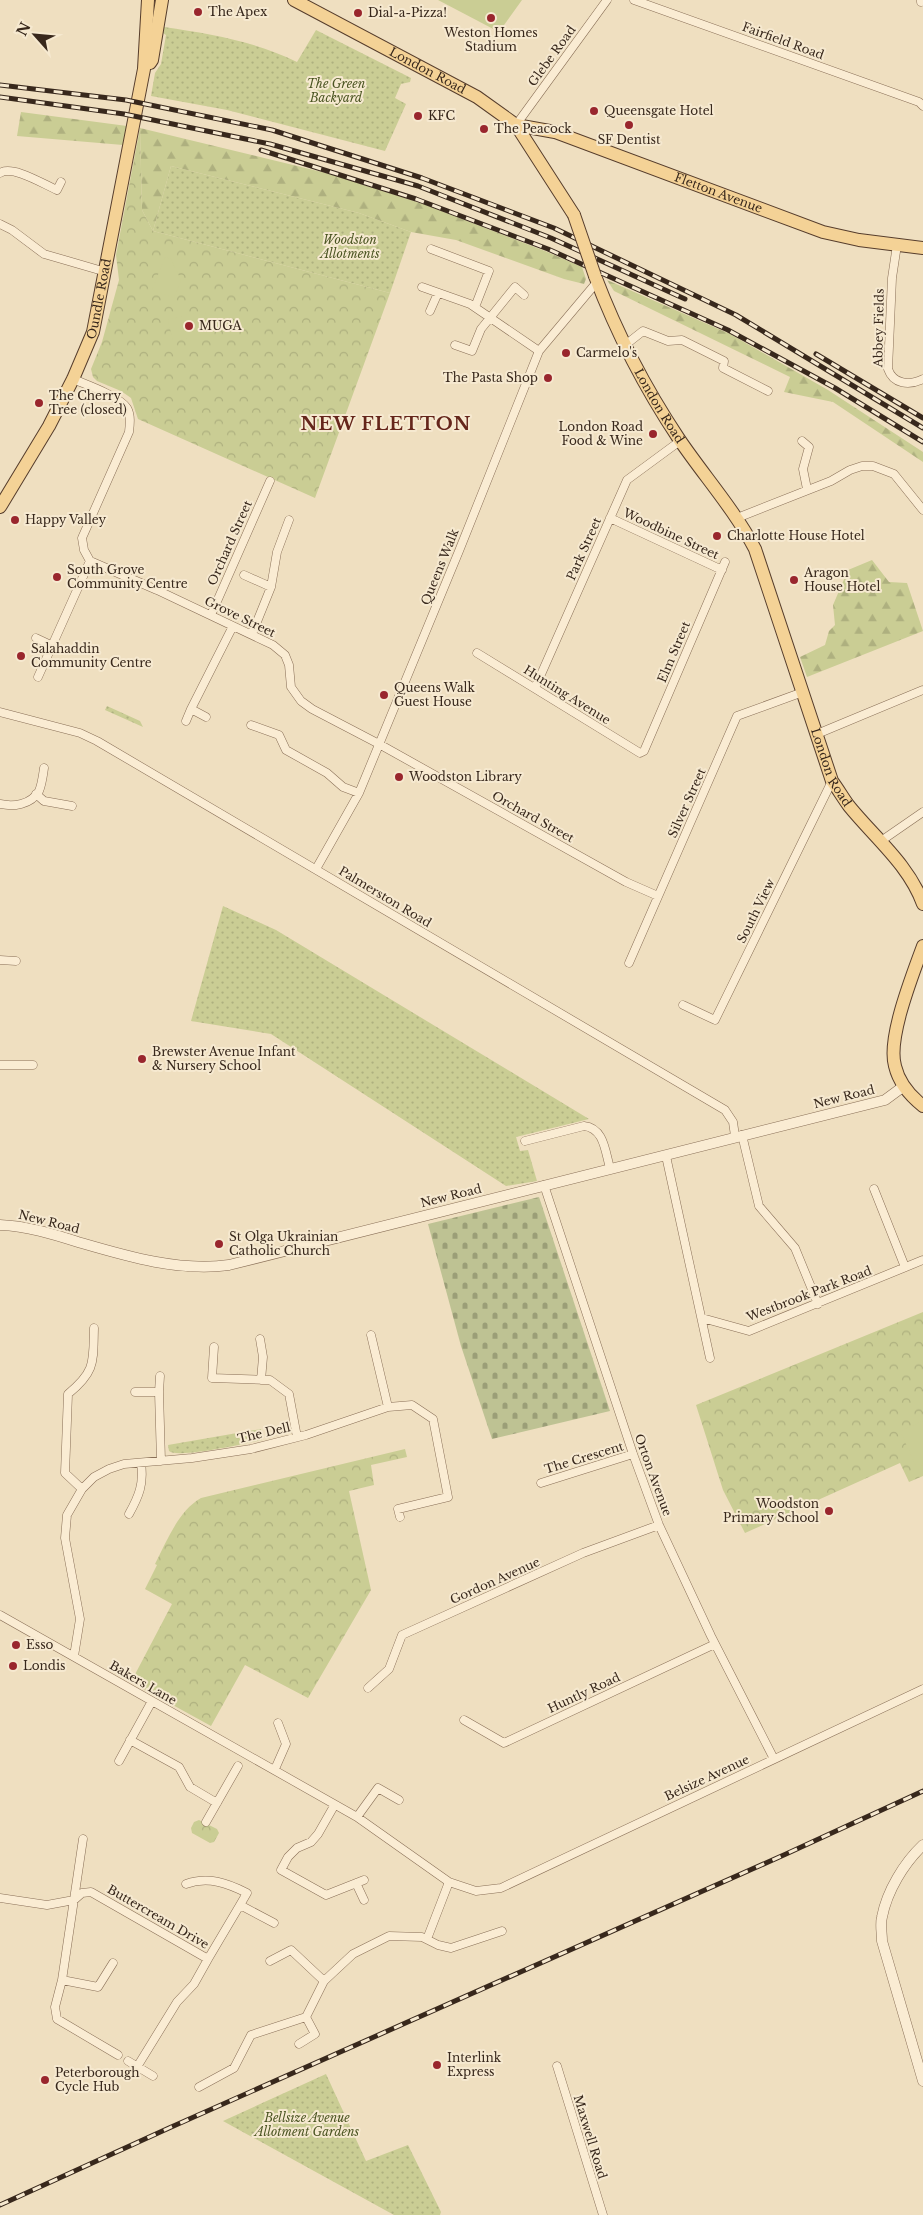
<svg xmlns="http://www.w3.org/2000/svg" width="923" height="2215" viewBox="0 0 923 2215" font-family="'Libre Baskerville',serif">
	<style>
		.grass { fill: url(#grass-dots) }
		.forest { fill: url(#forest-firs) }
		.cemetery { fill: url(#cemetery-stones) }
		.park { fill: url(#park-crowns) }
		.pitch { fill: #cacd94 }
		.lines { fill: none; stroke-linecap: round; stroke-linejoin: round }
		.minor-casing { stroke: #896f57; stroke-width: 9 }
		.tertiary-casing { stroke: #896f57; stroke-width: 11 }
		.primary-casing { stroke: #563d2c; stroke-width: 14 }
		.minor { stroke: #faecd3; stroke-width: 8 }
		.tertiary { stroke: #faecd3; stroke-width: 10 }
		.primary { stroke: #f4d296; stroke-width: 12 }
		.rail-casing { stroke: #38281c; stroke-width: 5 }
		.rail { stroke: #f6e9d0; stroke-width: 3; stroke-dasharray: 9; stroke-linecap: butt }
		.primary-bridge-casing { stroke: #563d2c; stroke-width: 14; stroke-linecap: butt }
		.primary-bridge { stroke: #f4d296; stroke-width: 12 }
		.poi-dot { fill: #99262d; stroke: #f6e9d0; stroke-width: 2 }
		.labels { text-anchor: middle; stroke-width: 4; stroke-linejoin: round; paint-order: stroke }
		.poi-label { font-size: 12px; fill: #38281c; stroke: #f6e9d0; text-anchor: start }
		.street-label { font-size: 12px; fill: #38281c; stroke: #f6e9d0 }
		.park-label { font-size: 12px; font-style: italic; fill: #4b5522; stroke: #f6e9d0 }
		.district-label { font-size: 18px; font-weight: bold; letter-spacing: 1px; fill: #65261b; stroke: #f6e9d0 }
	</style>
	<defs>
		<pattern id="grass-dots" width="8" height="8" patternUnits="userSpaceOnUse" patternTransform="scale(1.25)"><rect width="8" height="8" fill="#cacd94"/><path d="M2 2h.1M6 6h.1" fill="none" stroke="#aeb07f" stroke-width="1.8" stroke-linecap="round"/></pattern>
		<pattern id="forest-firs" width="22" height="20" patternUnits="userSpaceOnUse" patternTransform="scale(1.25)"><rect width="22" height="20" fill="#cacd94"/><path d="M5 1l3.5 6h-7zM16 11l3.5 6h-7z" fill="#aeb07f"/></pattern>
		<pattern id="cemetery-stones" width="16" height="16" patternUnits="userSpaceOnUse" patternTransform="scale(1.25)"><rect width="16" height="16" fill="#bec293"/><path d="M2 7V4a2 2 0 0 1 4 0v3zM10 15v-3a2 2 0 0 1 4 0v3z" fill="#9b9e77"/></pattern>
		<pattern id="park-crowns" width="20" height="18" patternUnits="userSpaceOnUse" patternTransform="scale(1.25)"><rect width="20" height="18" fill="#cacd94"/><path d="M2 6a3 3 0 1 1 6 0M12 15a3 3 0 1 1 6 0" fill="none" stroke="#aeb07f"/></pattern>
	</defs>
	<rect width="100%" height="100%" fill="#efdfc0"/>
	<path class="grass" d="M164,27c47,7 90,14 133,35l19,-32 95,48 -1,4 -9,2 -6,14 11,6 -21,47 -158,-41 -76,-14 4,-23 6,-9 5,-29 -3,-2z
		M171,166l188,47 52,19 -21,61 -237,-62z
		M107,706l33,15 3,6 -38,-17z
		M223,906l53,24 313,189 -73,18 4,14 8,-1 9,31 -31,5 -235,-152 -80,-13z
		M261,1429l1,11c-15,3 -84,19 -93,11l-1,-6z
		M326,2074l40,87 42,-16 33,67 -1,3h-46l-171,-94z"/>
	<path class="forest" d="M21,112l106,14 -4,19 -106,-9z
		M140,128l190,46 93,30 122,47 37,16 4,12 -2,5 -20,-5 -108,-39 -45,-8 -52,-19 -188,-47 -18,65 -11,-21z
		M607,280l123,54 98,56 95,62v10l-90,-60 -49,-10 6,-15 -176,-86z
		M872,560l17,22 18,1 16,48 -116,46 -7,-20 25,-12 4,-14 6,-6 -2,-20 15,-35z"/>
	<path class="cemetery" d="M539,1197l71,214 -118,28 -31,-93 -33,-122z"/>
	<path class="park" d="M140,128l2,82 11,21 237,62 -75,205 -177,-79 -7,-21 -10,-7 -24,-10 -4,-4 -2,-8 11,-27 17,-62 -3,-25z
		M923,1312v164l-14,6 -9,-19 -155,70 -22,-43 -27,-85z
		M405,1449l2,8 -36,8 3,20 -25,6 22,99 -63,108 -63,-33 -34,61 -80,-44 41,-78 -27,-15 12,-24 -2,-1c12,-23 23,-53 46,-66z
		M199,1820l18,9 2,4 -5,9 -4,1 -18,-10 -1,-5 3,-6z"/>
	<path class="pitch" d="M438,0h84l-23,32z
		M165,257l6,2 10,21 -7,18 -22,-8z
		M205,310l5,22 -37,10 -5,-22z
		M923,1421v44l-6,3 -17,-37z"/>
	<g class="lines">
		<defs>
			<path id="minor" d="M634,0l285,102 4,4
				M921,2v-2
				M516,125l91,-125
				M0,173c13,-8 43,11 57,17l4,-8
				M0,224l12,6 32,24 62,18
				M897,245l-5,33 -4,91c5,15 21,17 35,10
				M431,249l58,22 -14,36
				M422,287l48,17 69,47
				M430,311l8,-18
				M455,345l17,6 9,-22 34,-42 9,8
				M624,346l19,-15 25,10 14,-1 42,21 -1,7 45,23
				M73,379c14,6 46,17 54,29 4,7 3,16 2,24l-47,106 2,12 6,11 67,29 116,55 12,10 4,10 2,22 10,14 11,8 67,35 247,138 32,14
				M802,441l7,6 -6,22 4,20
				M610,518l112,52
				M737,518l94,-37 19,-11 12,-4h11l21,8 29,36
				M244,575l27,12
				M211,615l59,-134
				M252,634l19,-47 6,-35 12,-32
				M36,638l17,8
				M477,653l163,100 4,-2 81,-189
				M38,677l52,-116
				M535,688l92,-208 53,-39
				M0,712l80,21 17,8 628,369 8,12 2,14
				M206,717l-15,-8 42,-83
				M186,721l5,-12
				M251,725l28,10 7,15 41,23 16,14 16,6
				M817,734l106,-44
				M36,794l8,7 28,5
				M0,804c13,3 31,1 39,-13 3,-7 4,-16 5,-23
				M881,841l42,-29
				M316,869l43,-76 100,-242 80,-200 58,-69
				M0,960l16,1
				M629,963l108,-247 66,-24
				M683,1005l32,15 117,-239
				M0,1065h33
				M742,1135l17,71 36,42 23,56
				M525,1141l59,-15c20,2 21,25 26,42
				M666,1156l44,202
				M544,1185l89,269 26,71 52,111 63,123
				M874,1189l31,78
				M702,1318l47,13 174,-71
				M371,1335l17,72
				M260,1339l3,18 -2,23
				M214,1347l-2,31 58,2 19,14 8,43
				M135,1392h24l2,69
				M159,1392l1,-16
				M541,1483l92,-29
				M82,1489l-17,-16 3,-79c28,-23 25,-32 26,-66
				M129,1514c10,-18 15,-30 12,-51
				M0,1615l357,202 92,65 27,9 25,-3 422,-199
				M74,1656l6,-37 -15,-81 2,-23 15,-26 12,-12 15,-8 15,-5 68,-6 59,-9 55,-14 82,-28 24,-2 21,14 15,78 -50,12 2,8
				M368,1688l21,-19 13,-34 181,-82 76,-28
				M464,1720l40,23 211,-99
				M130,1740l49,27 11,20 27,16
				M119,1761l33,-60
				M275,1769l11,-25 -8,-21
				M334,1806l-16,28 -7,8 -14,6 -9,9 -7,13 45,25 38,-15
				M357,1817l21,-29 21,12
				M206,1822l32,-56
				M83,1839l-21,141 -7,27 2,12 61,36
				M356,1883l8,17
				M186,1884c22,-8 41,-1 61,9l-7,12
				M0,1898l47,7 27,-5 8,-7 9,-1 117,67 -14,25 -17,18 -40,65
				M427,1939l22,-57
				M208,1959l32,-54 34,18
				M270,1961l21,-11 33,31
				M62,1980l36,7 15,-24
				M299,2044l16,-10 -9,-17
				M128,2061l25,15
				M557,2066l46,149
				M199,2087l35,-19 17,-33 55,-18 18,-36 29,-27 36,-18 33,1 16,8 13,3 51,-17"/>
			<path id="tertiary" d="M0,1225c27,1 53,9 78,17 48,14 101,30 151,23l656,-165 19,-14
				M923,1845c-19,18 -36,46 -41,72 -2,7 0,16 0,24l41,140"/>
			<g id="primary">
				<path id="s1" d="M294,0l183,97 39,28 58,90"/>
				<path d="M150,63l2,-3 10,-60"/>
				<path id="s2" d="M516,125l39,7 268,100 36,8 64,8"/>
				<path id="s3" d="M595,276c22,58 50,112 84,163 25,37 55,70 76,110l77,232c6,8 11,17 17,25 26,32 60,59 74,98"/>
				<path id="s4" d="M0,507l49,-81 24,-47 20,-47 51,-263 4,-69"/>
				<path d="M923,946c-10,28 -36,92 -28,120 4,17 14,29 28,40"/>
			</g>
		</defs>
		<use href="#minor" class="minor-casing"/>
		<use href="#tertiary" class="tertiary-casing"/>
		<use href="#primary" class="primary-casing"/>
		<use href="#minor" class="minor"/>
		<use href="#tertiary" class="tertiary"/>
		<use href="#primary" class="primary"/>
		<defs>
			<path id="rail" d="M0,85l126,15 146,30 150,48 132,50 182,87 187,113
				M0,97l124,17 146,30 148,42 133,52 134,61
				M261,150l155,49 132,50 180,81 107,58 88,54
				M816,354l107,64
				M0,2205l169,-77 617,-274 137,-63"/>
		</defs>
		<use href="#rail" class="rail-casing"/>
		<use href="#rail" class="rail"/>
		<defs>
			<path id="primary-bridge" d="M574,215l21,61"/>
		</defs>
		<use href="#primary-bridge" class="primary-bridge-casing"/>
		<use href="#primary-bridge" class="primary-bridge"/>
	</g>
	<g class="poi-dot">
		<circle cx="198" cy="12" r="5"/>
		<circle cx="358" cy="13" r="5"/>
		<circle cx="491" cy="18" r="5"/>
		<circle cx="594" cy="111" r="5"/>
		<circle cx="418" cy="116" r="5"/>
		<circle cx="629" cy="125" r="5"/>
		<circle cx="484" cy="129" r="5"/>
		<circle cx="189" cy="326" r="5"/>
		<circle cx="566" cy="353" r="5"/>
		<circle cx="548" cy="378" r="5"/>
		<circle cx="39" cy="403" r="5"/>
		<circle cx="653" cy="434" r="5"/>
		<circle cx="15" cy="520" r="5"/>
		<circle cx="717" cy="536" r="5"/>
		<circle cx="57" cy="577" r="5"/>
		<circle cx="794" cy="580" r="5"/>
		<circle cx="21" cy="656" r="5"/>
		<circle cx="384" cy="695" r="5"/>
		<circle cx="399" cy="777" r="5"/>
		<circle cx="142" cy="1059" r="5"/>
		<circle cx="219" cy="1244" r="5"/>
		<circle cx="829" cy="1511" r="5"/>
		<circle cx="16" cy="1645" r="5"/>
		<circle cx="13" cy="1666" r="5"/>
		<circle cx="437" cy="2065" r="5"/>
		<circle cx="45" cy="2080" r="5"/>
	</g>
	<g class="labels">
		<g class="poi-label">
			<text x="208" y="16">The Apex</text>
			<text x="368" y="17">Dial-a-Pizza!</text>
			<text x="491" y="37" text-anchor="middle">Weston Homes<tspan x="491" dy="14">Stadium</tspan></text>
			<text x="604" y="115">Queensgate Hotel</text>
			<text x="428" y="120">KFC</text>
			<text x="494" y="133">The Peacock</text>
			<text x="629" y="144" text-anchor="middle">SF Dentist</text>
			<text x="199" y="330">MUGA</text>
			<text x="576" y="357">Carmelo's</text>
			<text x="538" y="382" text-anchor="end">The Pasta Shop</text>
			<text x="49" y="400">The Cherry<tspan x="49" dy="14">Tree (closed)</tspan></text>
			<text x="643" y="431" text-anchor="end">London Road<tspan x="643" dy="14">Food &amp; Wine</tspan></text>
			<text x="25" y="524">Happy Valley</text>
			<text x="727" y="540">Charlotte House Hotel</text>
			<text x="67" y="574">South Grove<tspan x="67" dy="14">Community Centre</tspan></text>
			<text x="804" y="577">Aragon<tspan x="804" dy="14">House Hotel</tspan></text>
			<text x="31" y="653">Salahaddin<tspan x="31" dy="14">Community Centre</tspan></text>
			<text x="394" y="692">Queens Walk<tspan x="394" dy="14">Guest House</tspan></text>
			<text x="409" y="781">Woodston Library</text>
			<text x="152" y="1056">Brewster Avenue Infant<tspan x="152" dy="14">&amp; Nursery School</tspan></text>
			<text x="229" y="1241">St Olga Ukrainian<tspan x="229" dy="14">Catholic Church</tspan></text>
			<text x="819" y="1508" text-anchor="end">Woodston<tspan x="819" dy="14">Primary School</tspan></text>
			<text x="26" y="1649">Esso</text>
			<text x="23" y="1670">Londis</text>
			<text x="447" y="2062">Interlink<tspan x="447" dy="14">Express</tspan></text>
			<text x="55" y="2077">Peterborough<tspan x="55" dy="14">Cycle Hub</tspan></text>
		</g>
		<g class="street-label">
			<text transform="translate(783 41) rotate(20)" y="4">Fairfield Road</text>
			<text transform="translate(552 56) rotate(-54)" y="4">Glebe Road</text>
			<text dy="4" stroke="none"><textPath href="#s1" startOffset="151">London Road</textPath></text>
			<text dy="4" stroke="none"><textPath href="#s2" startOffset="214">Fletton Avenue</textPath></text>
			<text dy="4" stroke="none"><textPath href="#s4" startOffset="232">Oundle Road</textPath></text>
			<text transform="translate(879 328) rotate(-89)" y="4">Abbey Fields</text>
			<text dy="4" stroke="none"><textPath href="#s3" startOffset="145">London Road</textPath></text>
			<text transform="translate(671 534) rotate(25)" y="4">Woodbine Street</text>
			<text transform="translate(230 543) rotate(-66)" y="4">Orchard Street</text>
			<text transform="translate(584 549) rotate(-66)" y="4">Park Street</text>
			<text transform="translate(440 567) rotate(-68)" y="4">Queens Walk</text>
			<text transform="translate(240 617) rotate(26)" y="4">Grove Street</text>
			<text transform="translate(674 652) rotate(-67)" y="4">Elm Street</text>
			<text transform="translate(567 695) rotate(32)" y="4">Hunting Avenue</text>
			<text dy="4" stroke="none"><textPath href="#s3" startOffset="549">London Road</textPath></text>
			<text transform="translate(687 803) rotate(-66)" y="4">Silver Street</text>
			<text transform="translate(533 817) rotate(29)" y="4">Orchard Street</text>
			<text transform="translate(385 897) rotate(31)" y="4">Palmerston Road</text>
			<text transform="translate(756 911) rotate(-64)" y="4">South View</text>
			<text transform="translate(844 1097) rotate(-14)" y="4">New Road</text>
			<text transform="translate(451 1196) rotate(-14)" y="4">New Road</text>
			<text transform="translate(49 1222) rotate(14)" y="4">New Road</text>
			<text transform="translate(809 1294) rotate(-21)" y="4">Westbrook Park Road</text>
			<text transform="translate(264 1433) rotate(-13)" y="4">The Dell</text>
			<text transform="translate(584 1458) rotate(-17)" y="4">The Crescent</text>
			<text transform="translate(653 1475) rotate(70)" y="4">Orton Avenue</text>
			<text transform="translate(495 1581) rotate(-24)" y="4">Gordon Avenue</text>
			<text transform="translate(143 1683) rotate(30)" y="4">Bakers Lane</text>
			<text transform="translate(584 1693) rotate(-25)" y="4">Huntly Road</text>
			<text transform="translate(707 1778) rotate(-25)" y="4">Belsize Avenue</text>
			<text transform="translate(158 1917) rotate(30)" y="4">Buttercream Drive</text>
			<text transform="translate(590 2137) rotate(73)" y="4">Maxwell Road</text>
		</g>
		<g class="park-label">
			<text x="336" y="88">The Green<tspan x="336" dy="14">Backyard</tspan></text>
			<text x="350" y="244">Woodston<tspan x="350" dy="14">Allotments</tspan></text>
			<text x="307" y="2122">Bellsize Avenue<tspan x="307" dy="14">Allotment Gardens</tspan></text>
		</g>
		<g class="district-label">
			<text x="386" y="430">NEW FLETTON</text>
		</g>
	</g>
	<g transform="translate(35 35) rotate(297)" stroke="#f6e9d0" stroke-width="4" paint-order="stroke">
	<path d="M0-4L9 19L0 12L-9 19Z" fill="#38281c"/>
	<text y="-8" font-size="14" font-weight="bold" text-anchor="middle" fill="#38281c">N</text>
	</g>
</svg>
